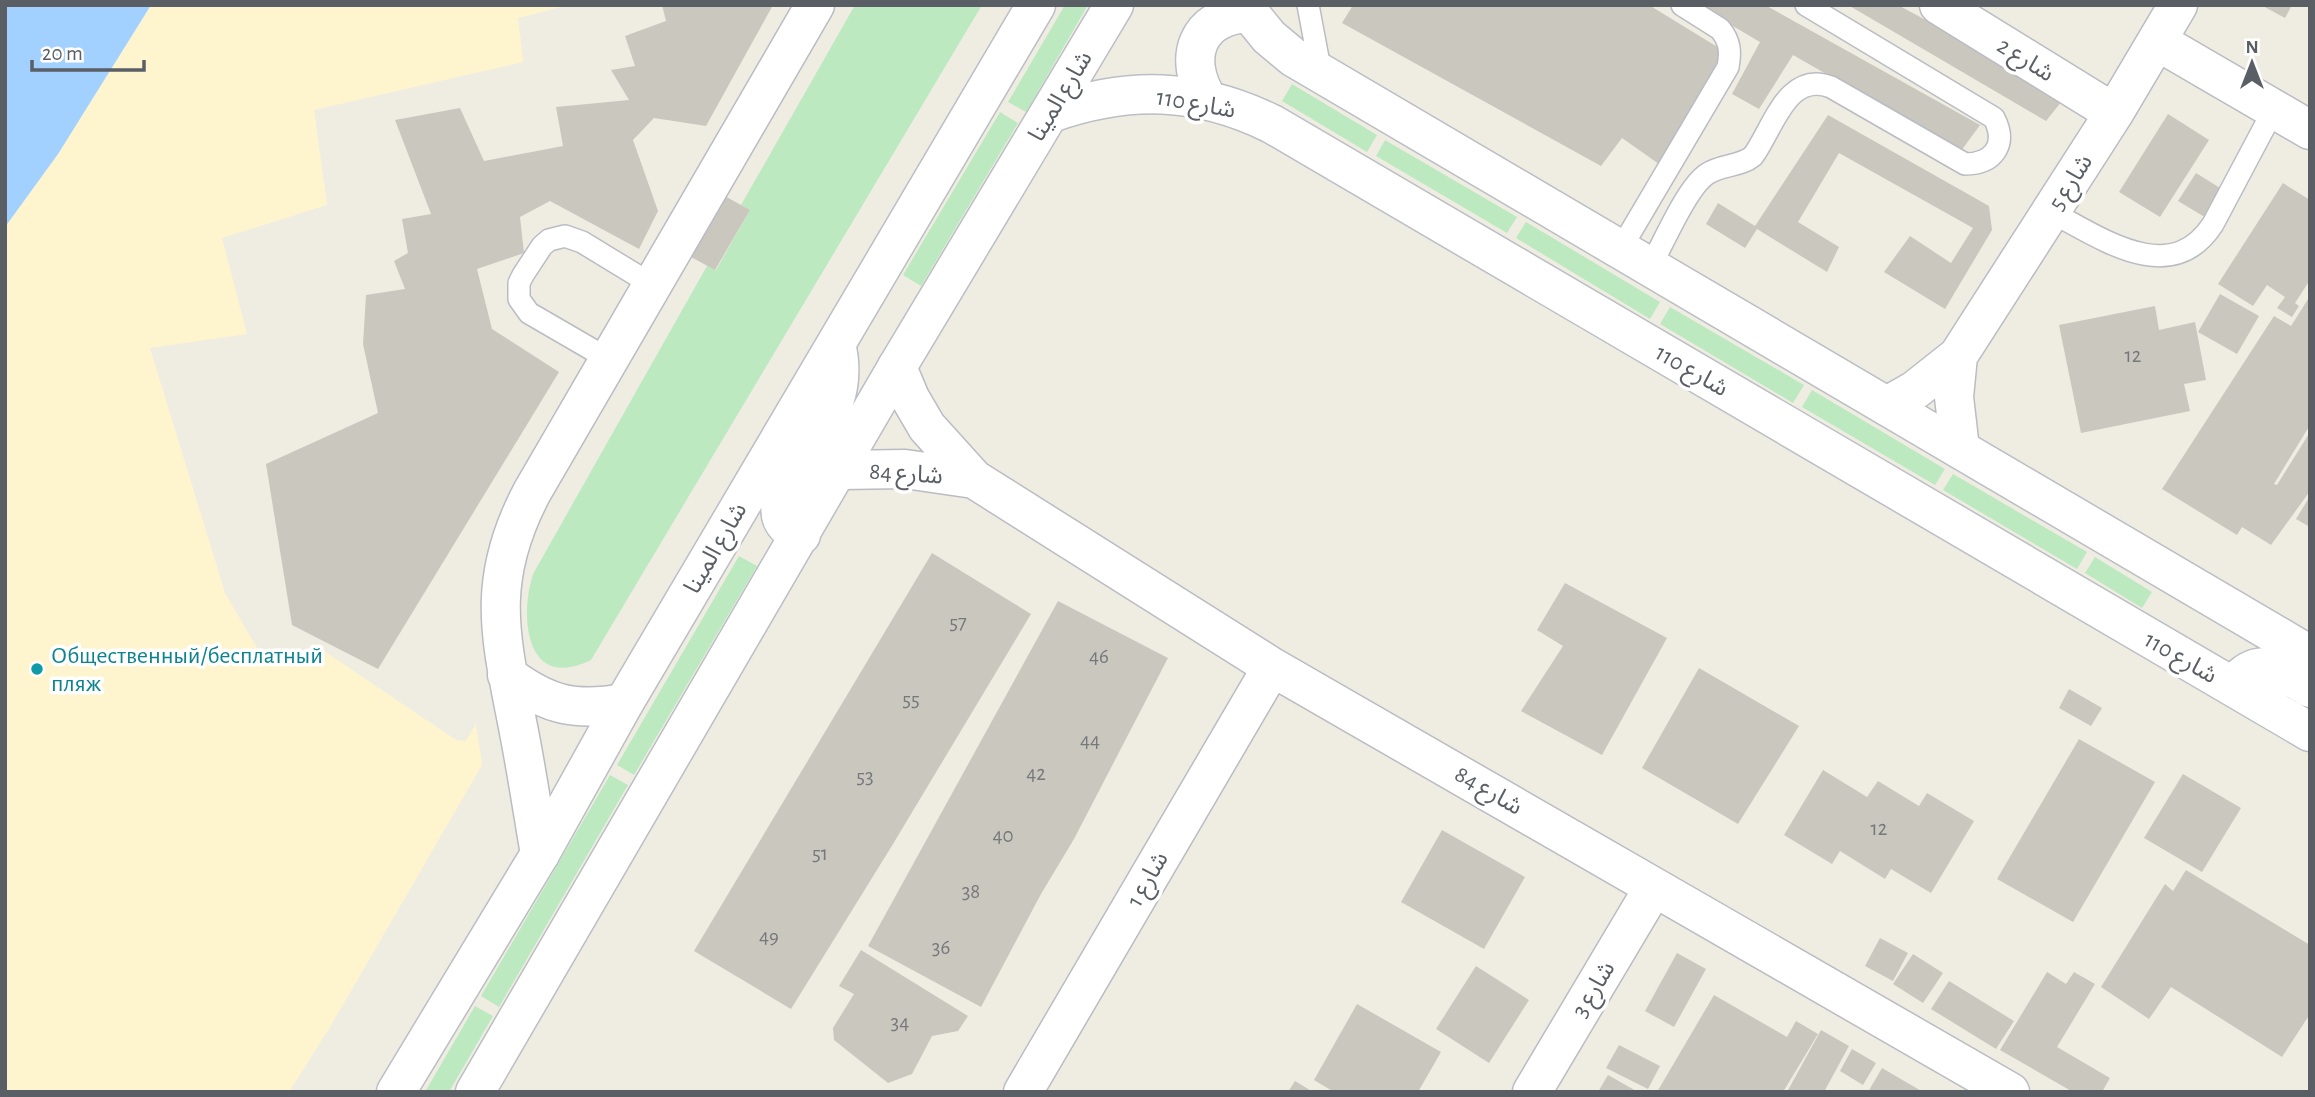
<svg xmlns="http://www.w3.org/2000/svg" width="2315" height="1097" viewBox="0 0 2315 1097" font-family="'Alegreya Sans','Noto Sans Arabic',sans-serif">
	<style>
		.green { fill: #bce9bf }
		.sand { fill: #fef5ce }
		.water { fill: #a2d1ff }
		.building { fill: #cac7bf }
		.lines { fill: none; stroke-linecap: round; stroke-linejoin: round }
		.lane-casing { stroke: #babcc3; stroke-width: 24 }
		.street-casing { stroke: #babcc3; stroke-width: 41 }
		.secondary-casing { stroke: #bbbec5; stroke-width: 41 }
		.lane { stroke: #fff; stroke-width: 21 }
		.street { stroke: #fff; stroke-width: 38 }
		.secondary { stroke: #fff; stroke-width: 38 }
		.culture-dot { fill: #0f9aa8; stroke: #fff; stroke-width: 2.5 }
		.labels { text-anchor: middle; stroke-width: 7; stroke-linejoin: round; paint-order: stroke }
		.number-label { font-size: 21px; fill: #76787c }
		.street-label { font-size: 24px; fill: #5a5e65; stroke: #fff }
		.culture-label { font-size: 24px; fill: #0d838f; stroke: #fff; text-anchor: start }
	</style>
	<rect width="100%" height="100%" fill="#efede2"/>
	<path class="green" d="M855,5h127l-391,655c-65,32 -72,-42 -58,-86l174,-308 9,4 34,-60 -9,-5z
		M1065,5h23l-62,107 -18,-10z
		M1292,84l85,51 -10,17 -85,-51z
		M1000,112l18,11 -97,163 -18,-11z
		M1385,140l132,77 -10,16 -131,-77z
		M1526,222l134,80 -10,17 -134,-81z
		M1670,307l134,78 -11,18 -133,-79z
		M1812,390l133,79 -10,16 -133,-78z
		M1953,474l134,78 -10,17 -134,-79z
		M739,556l18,10 -123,209 -17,-10z
		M2095,557l57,35 -10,16 -57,-35z
		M610,775l18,10 -129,222 -18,-11z
		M475,1006l18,10 -44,76h-24z"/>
	<path class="sand" d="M151,5h418l-51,13 5,44 -209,48 13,95 -105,33 25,96 -97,14 75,245 39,67 54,-13 138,93 10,1 10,-17 6,41 -152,262 -41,65h-284v-865l53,-73z"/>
	<path class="water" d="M5,5h146l-93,149 -53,73z"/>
	<path class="building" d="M662,5h111l-67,121 -52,-8 -21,22 25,71 -19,38 -89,-48 -30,16 4,36 -47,16 15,60 67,43 -181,297 -86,-44 -26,-161 112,-51 -15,-69 3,-49 39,-6 -11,-28 14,-8 -6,-34 29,-5 -36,-94 65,-12 24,53 79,-15 -7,-39 73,-7 -18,-30 24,-4 -10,-30 41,-15z
		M1353,5h296l75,46 -65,113 -37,-26 -21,28 -259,-143z
		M1697,5h68l215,120 -19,26 -168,-96 -34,54 -27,-15 28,-52z
		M1848,5h50l168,91 -20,25z
		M2261,5h31l-7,13z
		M2168,114l41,26 -49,77 -41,-25z
		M1828,115l161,91 3,24 -47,79 -61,-37 26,-36 41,27 22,-35 -134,-75 -41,69 41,25 -12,25 -70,-43 -12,19 -39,-24 12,-21 37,23z
		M2196,173l29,18 -17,28 -30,-18z
		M2283,183l27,17v80l-15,23 4,3 -7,11 -15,-9 8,-11 -18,-12 -14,21 -35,-22z
		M723,195l27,15 -35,60 -26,-14z
		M2220,294l39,22 -22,38 -39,-22z
		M2310,296v129l-36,59 3,1 33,-53v59l-39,54 -29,-18 -5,8 -75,-46 112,-173 17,10z
		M2155,306l4,24 36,-8 11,58 -22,4 6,27 -109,22 -22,-108z
		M2310,496v31l-14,-8z
		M932,553l99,61 -138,230 -102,165 -97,-58z
		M1565,583l102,55 -65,117 -81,-44 42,-65 -26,-16z
		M1058,601l110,57 -94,181 -33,55 -60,113 -113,-61z
		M1699,668l100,58 -61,98 -96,-56z
		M2069,689l33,19 -11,18 -32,-18z
		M2079,739l76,43 -82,140 -76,-43z
		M1823,770l44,27 11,-16 41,25 8,-13 47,28 -43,72 -40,-24 -6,10 -45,-28 -8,13 -48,-29z
		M2183,774l58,34 -39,64 -58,-34z
		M1442,830l83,47 -41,72 -83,-47z
		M2186,870l124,75v69l-28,43 -111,-70 -22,32 -48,-32 64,-103 8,7z
		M1880,938l28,15 -15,28 -28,-15z
		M861,950l107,66 -10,15 -26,5 -20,38 -24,9 -54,-43 -1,-12 21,-34 -15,-8z
		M1677,953l29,16 -32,58 -29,-16z
		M1913,954l30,19 -20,30 -30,-19z
		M1476,966l53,34 -40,63 -53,-34z
		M2047,972l19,12 8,-12 21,12 -38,63 53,31 -8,14h-29l-73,-42z
		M1949,981l65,40 -18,28 -65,-40z
		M1714,995l73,42 9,-16 22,13 -35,58h-126z
		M1357,1004l84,48 -23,40h-84l-20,-12z
		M1821,1030l28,16 -25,46h-37z
		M1619,1045l41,21 -12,23 -42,-21z
		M1852,1049l24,14 -13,22 -23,-14z
		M1882,1068l41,24h-55z
		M1608,1075l30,17h-40z
		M1295,1081l18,11h-25z"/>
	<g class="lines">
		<defs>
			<path id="lane" d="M1308,5l13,69
				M2051,212c50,26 120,77 162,12l61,-115
				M1620,250l108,-183c3,-15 2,-26 -8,-38l-38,-24
				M1650,267c13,-23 37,-80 57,-93 15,-10 33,-7 46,-18 20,-27 34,-86 78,-69l134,77c28,0 43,-19 29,-46l-188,-113
				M610,360l-81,-47 -10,-14v-16l4,-8 19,-29 7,-6 16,-4 17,6 69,42"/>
			<path id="street" d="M1939,5l175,108
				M2157,41l153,89
				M1958,356l-4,41 6,52
				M897,367l13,31 17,29 47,52 298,188 738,425
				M1887,406l28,-16 43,-34 156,-243 64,-108
				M839,470l66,-1 69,10
				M507,675c40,30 67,37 117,28
				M540,854c-7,-40 -13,-81 -21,-122 -18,-94 -35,-149 13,-240l283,-487
				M1023,1092l249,-425
				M1532,1092l122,-205"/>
			<path id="secondary" d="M1243,5l26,32 24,20 1017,598
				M1208,100c-26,-41 -12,-84 40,-87
				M1051,113c77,-27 146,-26 221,11l1038,608
				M801,535c-16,-7 -23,-15 -20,-33 22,-58 72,-92 55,-158
				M2233,686c26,-33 47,-16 77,2
				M396,1092l144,-238 84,-151 412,-698
				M475,1092l422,-725 217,-362"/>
		</defs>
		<use href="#lane" class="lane-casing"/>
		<use href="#street" class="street-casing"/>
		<use href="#secondary" class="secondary-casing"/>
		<use href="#lane" class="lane"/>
		<use href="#street" class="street"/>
		<use href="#secondary" class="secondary"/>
	</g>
	<circle class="culture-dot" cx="37" cy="669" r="7"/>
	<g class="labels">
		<g class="number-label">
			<text x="2133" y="362">12</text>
			<text x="958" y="629">57</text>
			<text x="1099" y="663">46</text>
			<text x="911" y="706">55</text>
			<text x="1090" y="747">44</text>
			<text x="1036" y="780">42</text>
			<text x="865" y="783">53</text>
			<text x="1879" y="835">12</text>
			<text x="1003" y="842">40</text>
			<text x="820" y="860">51</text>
			<text x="971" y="898">38</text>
			<text x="769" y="943">49</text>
			<text x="941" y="954">36</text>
			<text x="900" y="1029">34</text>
		</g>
		<g class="street-label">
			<text transform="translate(2026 59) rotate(32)" y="8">شارع 2</text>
			<text transform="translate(1060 96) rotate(-59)" y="8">شارع المينا</text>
			<text transform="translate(1196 103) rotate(10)" y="8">شارع 110</text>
			<text transform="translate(2070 182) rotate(-58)" y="8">شارع 5</text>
			<text transform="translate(1692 370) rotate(30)" y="8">شارع 110</text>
			<text transform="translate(906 473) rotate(4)" y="8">شارع 84</text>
			<text transform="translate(715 548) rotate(-60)" y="8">شارع المينا</text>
			<text transform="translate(2181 657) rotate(30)" y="8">شارع 110</text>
			<text transform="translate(1489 790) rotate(30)" y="8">شارع 84</text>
			<text transform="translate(1147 879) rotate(-60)" y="8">شارع 1</text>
			<text transform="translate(1593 989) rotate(-59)" y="8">شارع 3</text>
		</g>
		<g class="culture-label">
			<text x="51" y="663">Общественный/бесплатный<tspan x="51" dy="28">пляж</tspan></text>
		</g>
	</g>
	<rect width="2315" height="1097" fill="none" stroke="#5a5e65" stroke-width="14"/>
	<g transform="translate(2252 63)" stroke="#ffffff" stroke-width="5" paint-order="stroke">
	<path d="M0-5L12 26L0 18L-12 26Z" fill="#5a5e65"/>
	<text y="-10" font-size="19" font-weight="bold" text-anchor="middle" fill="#5a5e65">N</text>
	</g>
	<path d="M32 60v10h112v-10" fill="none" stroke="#5a5e65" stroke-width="3.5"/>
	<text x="42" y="60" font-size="21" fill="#5a5e65" stroke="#ffffff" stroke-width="5" paint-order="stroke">20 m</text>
</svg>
